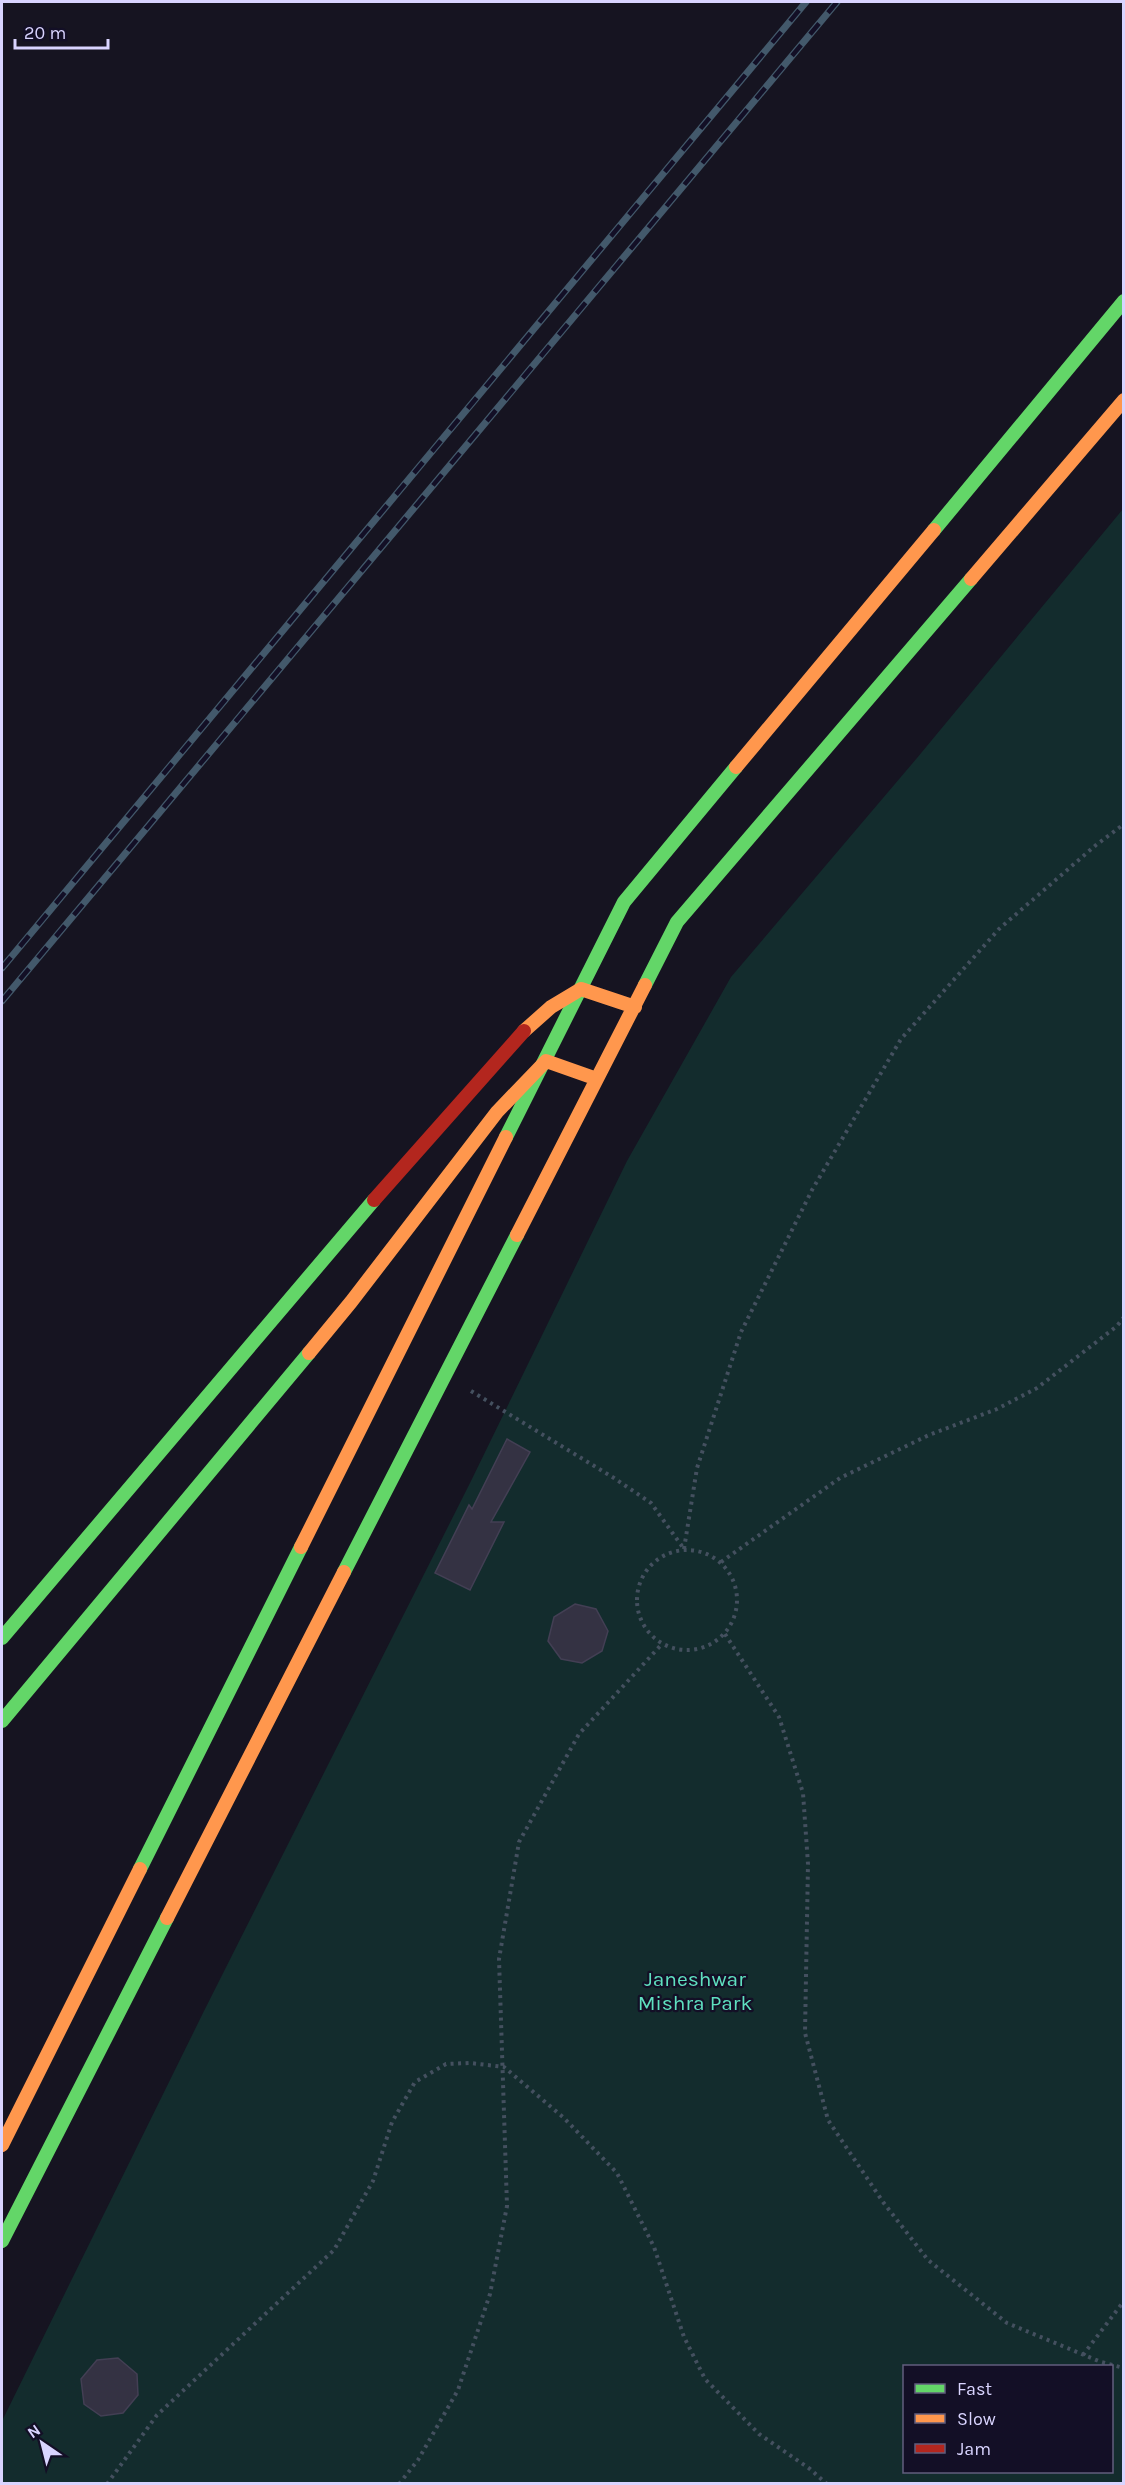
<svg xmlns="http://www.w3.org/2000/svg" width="1125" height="2485" viewBox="0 0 1125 2485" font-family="Karla,sans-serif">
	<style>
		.green { fill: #132c2d; fill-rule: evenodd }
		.building { fill: #343243; stroke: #433f54; stroke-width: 1.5 }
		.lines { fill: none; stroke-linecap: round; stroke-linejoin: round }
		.path { stroke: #44505f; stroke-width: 4; stroke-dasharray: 3 4.5; stroke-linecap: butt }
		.fast { stroke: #63d668; stroke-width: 14 }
		.slow { stroke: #ff974d; stroke-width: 14 }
		.jam { stroke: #b3261e; stroke-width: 14 }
		.rail-casing { stroke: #43596b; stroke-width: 7 }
		.rail { stroke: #130f26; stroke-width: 4.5; stroke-dasharray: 14; stroke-linecap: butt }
		.labels { text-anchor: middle; stroke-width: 4.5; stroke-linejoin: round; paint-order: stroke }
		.park-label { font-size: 21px; fill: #5fe0c0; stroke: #130f26 }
	</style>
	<rect width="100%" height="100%" fill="#161421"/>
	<path class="green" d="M1123,509v1974h-1121v-62l202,-410 266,-528 157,-322 104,-184 186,-219zM904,2366h208v106h-208z"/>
	<path class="building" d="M507,1439l23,13 -39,70h13l-34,68 -35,-17 34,-68 3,4z
		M575,1604l21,5 12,22 -6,20 -20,12 -21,-4 -13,-18 6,-24z
		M118,2358l19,16 1,21 -15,18 -22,3 -17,-12 -3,-25 16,-19z"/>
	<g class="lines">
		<path class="path" d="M471,1391l143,87 37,25 33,46
			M684,1549l13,-81 44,-136 71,-142 89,-151 98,-110 97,-84 28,-21
			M637 1600a50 50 0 1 1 100 0a50 50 0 1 1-100 0Z
			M721,1562l119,-84 89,-43 68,-26 40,-21 80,-62 7,-9
			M725,1634l54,83 24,76 5,71 -3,169 23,87 55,82 45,58 79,63 94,39 23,6
			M1083,2355l41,-54
			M107,2484l50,-69 177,-165 39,-69 19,-59 23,-40 31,-18 24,-1 34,4 60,51 53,55 37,74 30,90 21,42 54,55 51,35 17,15
			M399,2484l19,-24 40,-70 32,-96 17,-88 -8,-247 20,-117 60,-108 83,-90"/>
		<path class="fast" d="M934,530l190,-229
			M645,985l32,-63 294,-343
			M506,1137l118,-235 112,-135
			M344,1572l173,-337
			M2,1638l372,-438
			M2,1721l307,-368
			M140,1869l161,-322
			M2,2241l165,-323"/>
		<path class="slow" d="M971,579l153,-179
			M736,767l198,-237
			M524,1031l27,-24 30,-18 54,18
			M517,1235l128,-250
			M309,1353l42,-51 146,-190 49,-51 51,18
			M301,1547l205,-410
			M167,1918l177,-346
			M2,2145l138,-276"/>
		<path class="jam" d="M374,1200l150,-169"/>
		<defs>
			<path id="rail" d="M2,968l804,-966
				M2,1001l835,-999"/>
		</defs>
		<use href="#rail" class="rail-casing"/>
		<use href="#rail" class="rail"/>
	</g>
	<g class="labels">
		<g class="park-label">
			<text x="695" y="1986">Janeshwar<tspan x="695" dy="24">Mishra Park</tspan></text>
		</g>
	</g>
	<rect width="1125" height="2485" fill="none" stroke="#d9d4ff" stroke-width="6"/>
	<rect x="903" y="2365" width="210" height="108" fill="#130f26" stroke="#625e7d" stroke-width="1.5"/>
	<rect x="915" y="2384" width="30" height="9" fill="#63d668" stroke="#625e7d" stroke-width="1.5"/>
	<text x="957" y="2395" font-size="18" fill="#d9d4ff">Fast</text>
	<rect x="915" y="2414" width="30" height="9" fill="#ff974d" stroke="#625e7d" stroke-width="1.5"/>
	<text x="957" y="2425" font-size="18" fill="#d9d4ff">Slow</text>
	<rect x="915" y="2444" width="30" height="9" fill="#b3261e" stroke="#625e7d" stroke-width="1.5"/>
	<text x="957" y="2455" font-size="18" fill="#d9d4ff">Jam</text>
	<g transform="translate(42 2443) rotate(325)" stroke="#130f26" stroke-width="4.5" paint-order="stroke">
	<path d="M0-4.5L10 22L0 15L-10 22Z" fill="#d9d4ff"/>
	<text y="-9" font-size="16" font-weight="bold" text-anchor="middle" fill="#d9d4ff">N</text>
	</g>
	<path d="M15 39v9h93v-9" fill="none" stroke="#d9d4ff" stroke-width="3"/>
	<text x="24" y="39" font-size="18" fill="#d9d4ff" stroke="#130f26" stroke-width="4.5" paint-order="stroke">20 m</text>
</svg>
